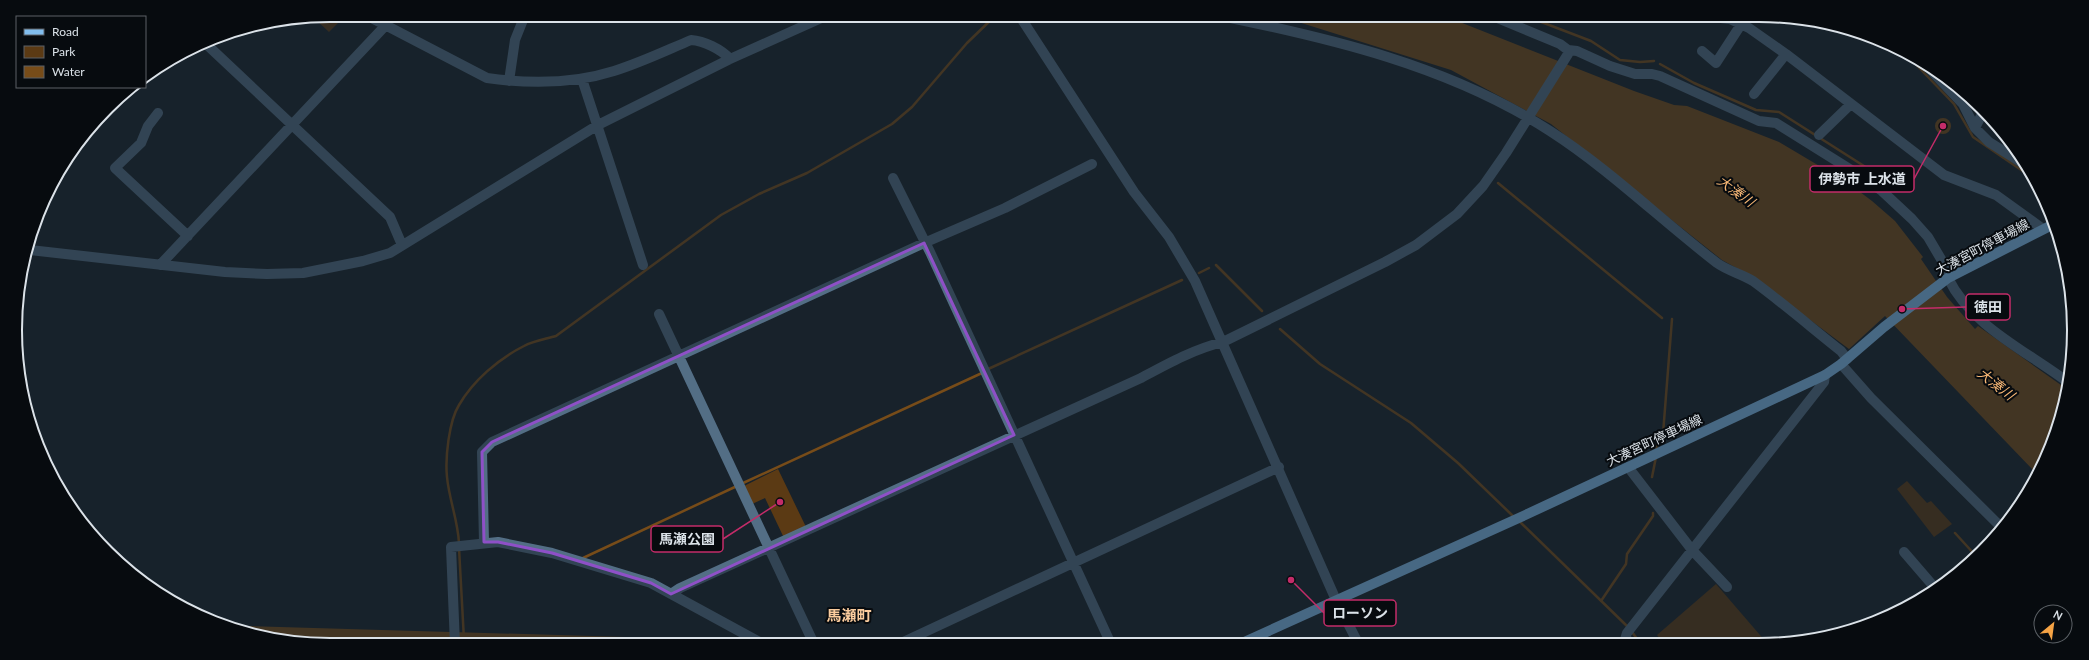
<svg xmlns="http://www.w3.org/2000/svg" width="2089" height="660" viewBox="0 0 2089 660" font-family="Lato,'Noto Sans JP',sans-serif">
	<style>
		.green { fill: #5b3a14 }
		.water { fill: #774c19 }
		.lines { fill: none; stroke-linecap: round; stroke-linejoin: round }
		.stream { stroke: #774c19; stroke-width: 2.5 }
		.river { stroke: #774c19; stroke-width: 14 }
		.minor { stroke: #536e85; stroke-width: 10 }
		.major { stroke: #81bded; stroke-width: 10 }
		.marked { fill: none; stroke: #8e50c7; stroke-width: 3; stroke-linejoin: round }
		.labels { text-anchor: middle; stroke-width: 4; stroke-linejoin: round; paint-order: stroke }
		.street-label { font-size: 13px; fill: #dbe2e8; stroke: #070b0f }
		.water-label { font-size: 14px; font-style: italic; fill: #f6b674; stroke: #070b0f }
		.quarter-label { font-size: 15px; font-weight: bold; fill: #facc9e; stroke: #070b0f }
		.rim { fill: none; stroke: #dbe2e8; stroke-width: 2 }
		.leader { fill: none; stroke: #c42c69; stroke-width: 1.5 }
		.callout-dot { fill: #c42c69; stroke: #070b0f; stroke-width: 1.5 }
		.callout { fill: #070b0f; stroke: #c42c69; stroke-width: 1.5 }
		.callout-label { font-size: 14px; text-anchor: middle; font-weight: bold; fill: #dbe2e8 }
	</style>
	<rect width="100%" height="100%" fill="#18222b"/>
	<path class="green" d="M330,15h16l-17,17 -16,-15z
		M778,469l28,58 -22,11 -19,-40 -15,7 -8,-18z
		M1907,481l20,22 4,-2 21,23 -18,13 -37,-48z
		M1716,584l50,58 -103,1 -6,-8z"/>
	<path class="water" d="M1276,15h166l192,76 40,14 13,1 92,36 69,41 24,18 23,20 28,36 -2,2 26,38 28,32 3,-3 90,64 -31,84 -152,-158 -36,33 -98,-73 -29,-16 -171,-136 -100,-54z
		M1935 126a8 8 0 1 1 16 0a8 8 0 1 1-16 0Z"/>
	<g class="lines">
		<path class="stream" d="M1523,15l68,26 29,19 20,2 14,-1
			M1904,52l50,52 19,33 60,41
			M1660,64l34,19 62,27 23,2 96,61
			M1498,183l164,135
			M1216,265l46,46
			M1199,273l10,-5
			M1280,329l40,35 91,59 47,40 56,54
			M986,370l196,-90
			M1663,434l9,-115
			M1656,450l2,-7
			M1652,477l4,-20
			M741,484l241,-111
			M1519,521l110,107
			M1955,533l21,23
			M459,543c-1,-22 -10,-44 -12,-66 -2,-19 2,-56 12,-72 14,-24 39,-46 65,-59 9,-5 22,-7 32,-10l165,-121 38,-21 48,-21 85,-49 20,-17 55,-64 29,-28
			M459,548l5,92
			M583,558l154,-72
			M1601,601l25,-37 1,-10 26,-38v-3
			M1632,632l8,11"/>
		<path class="river" d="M249,633l376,11"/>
		<path class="minor" d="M366,15l121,63c42,6 86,6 127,-7 26,-8 51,-20 77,-31 13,1 30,9 39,19
			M1019,15l115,177 35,45 26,44 141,319 22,43
			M1216,15c114,23 234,51 334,116 59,38 111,89 167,132 11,8 25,11 36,18 30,22 59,47 88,70l6,8
			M1693,15l37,4 19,9 37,26 158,121 52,20 47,34
			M204,42l186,175 12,28
			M1568,50l9,1 33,15 25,8h17l8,2 99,45 17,2 88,55 18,13 30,28 16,18 23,39
			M1702,51l14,12 26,-40
			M1922,61l41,43 12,24 14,14 38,24
			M582,79l61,186
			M509,81l6,-41 10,-25
			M1754,94l32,-40
			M158,113l-10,13 -7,17 -26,25 73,68
			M1975,128l9,-18
			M1819,135l32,-31
			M893,178l37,74 181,392
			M30,250l195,22 42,2 36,-1 60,-12 27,-8 208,-128 132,-66 98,-44
			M160,265l225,-239
			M1948,278c24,49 79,73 121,105
			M659,314l155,330
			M1841,364l30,34 129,128
			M1628,467l64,83 35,37
			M484,542l-2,-90 10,-10 432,-199 81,-35 87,-44
			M1904,552l31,36
			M671,594l9,-6 461,-210c26,-14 53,-29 82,-36l162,-80 31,-17 41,-31 26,-28 23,-33 62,-99v-4l-8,-6 -70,-29
			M1624,643l3,-10 197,-251 1,-7
			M899,644l380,-177
			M455,645l-4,-98 47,-5 54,11 99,30 112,61"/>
		<path class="major" d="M1242,643l279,-126 304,-142 16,-11 43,-37 64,-49 106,-54"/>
	</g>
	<path d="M0 0H2089V660H0ZM924,243l90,192 -343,159 -20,-11 -99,-30 -54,-11h-14l-2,-90 10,-10z" fill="#18222b" fill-opacity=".55" fill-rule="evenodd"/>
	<path class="marked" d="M924,243l90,192 -343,159 -20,-11 -99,-30 -54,-11h-14l-2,-90 10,-10z"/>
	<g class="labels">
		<g class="street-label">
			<text transform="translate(1982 247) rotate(-28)" y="5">大湊宮町停車場線</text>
			<text transform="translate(1654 440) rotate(-25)" y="5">大湊宮町停車場線</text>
		</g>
		<g class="water-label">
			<text transform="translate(1736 191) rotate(36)" y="5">大湊川</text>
			<text transform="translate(1996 384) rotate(38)" y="5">大湊川</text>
		</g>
		<g class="quarter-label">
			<text x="849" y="621">馬瀬町</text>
		</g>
	</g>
	<path d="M0 0H2089V660H0ZM330 22H1759A308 308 0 0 1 2067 330V330A308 308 0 0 1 1759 638H330A308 308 0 0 1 22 330V330A308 308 0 0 1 330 22Z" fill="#070b0f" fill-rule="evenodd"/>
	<path class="rim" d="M330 22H1759A308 308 0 0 1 2067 330V330A308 308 0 0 1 1759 638H330A308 308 0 0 1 22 330V330A308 308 0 0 1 330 22Z"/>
	<path class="leader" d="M1943 126L1914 179M1902 309L1966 307M780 502L723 539M1291 580L1324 613"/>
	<g class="callout-dot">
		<circle cx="1943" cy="126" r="4"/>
		<circle cx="1902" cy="309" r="4"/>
		<circle cx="780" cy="502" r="4"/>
		<circle cx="1291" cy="580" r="4"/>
	</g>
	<g class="callout">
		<rect x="1810" y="166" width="104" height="26" rx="4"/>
		<rect x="1966" y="294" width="44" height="26" rx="4"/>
		<rect x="651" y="526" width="72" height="26" rx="4"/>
		<rect x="1324" y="600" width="72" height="26" rx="4"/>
	</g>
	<g class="callout-label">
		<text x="1862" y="184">伊勢市 上水道</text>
		<text x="1988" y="312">徳田</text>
		<text x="687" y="544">馬瀬公園</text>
		<text x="1360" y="618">ローソン</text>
	</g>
	<rect x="16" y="16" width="130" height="72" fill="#070b0f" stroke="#5c6166"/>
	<rect x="24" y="29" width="20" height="6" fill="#81bded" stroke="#5c6166"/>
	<text x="52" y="36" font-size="12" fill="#dbe2e8">Road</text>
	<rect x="24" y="46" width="20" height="12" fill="#5b3a14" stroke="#5c6166"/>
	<text x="52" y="56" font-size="12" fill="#dbe2e8">Park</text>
	<rect x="24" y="66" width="20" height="12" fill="#774c19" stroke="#5c6166"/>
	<text x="52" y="76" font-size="12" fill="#dbe2e8">Water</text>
	<g transform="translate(2053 624) rotate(29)"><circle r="19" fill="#070b0f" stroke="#5c6166"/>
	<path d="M0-3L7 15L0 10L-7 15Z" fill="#f5a345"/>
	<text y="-6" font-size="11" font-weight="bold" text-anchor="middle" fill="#dbe2e8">N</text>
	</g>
</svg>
